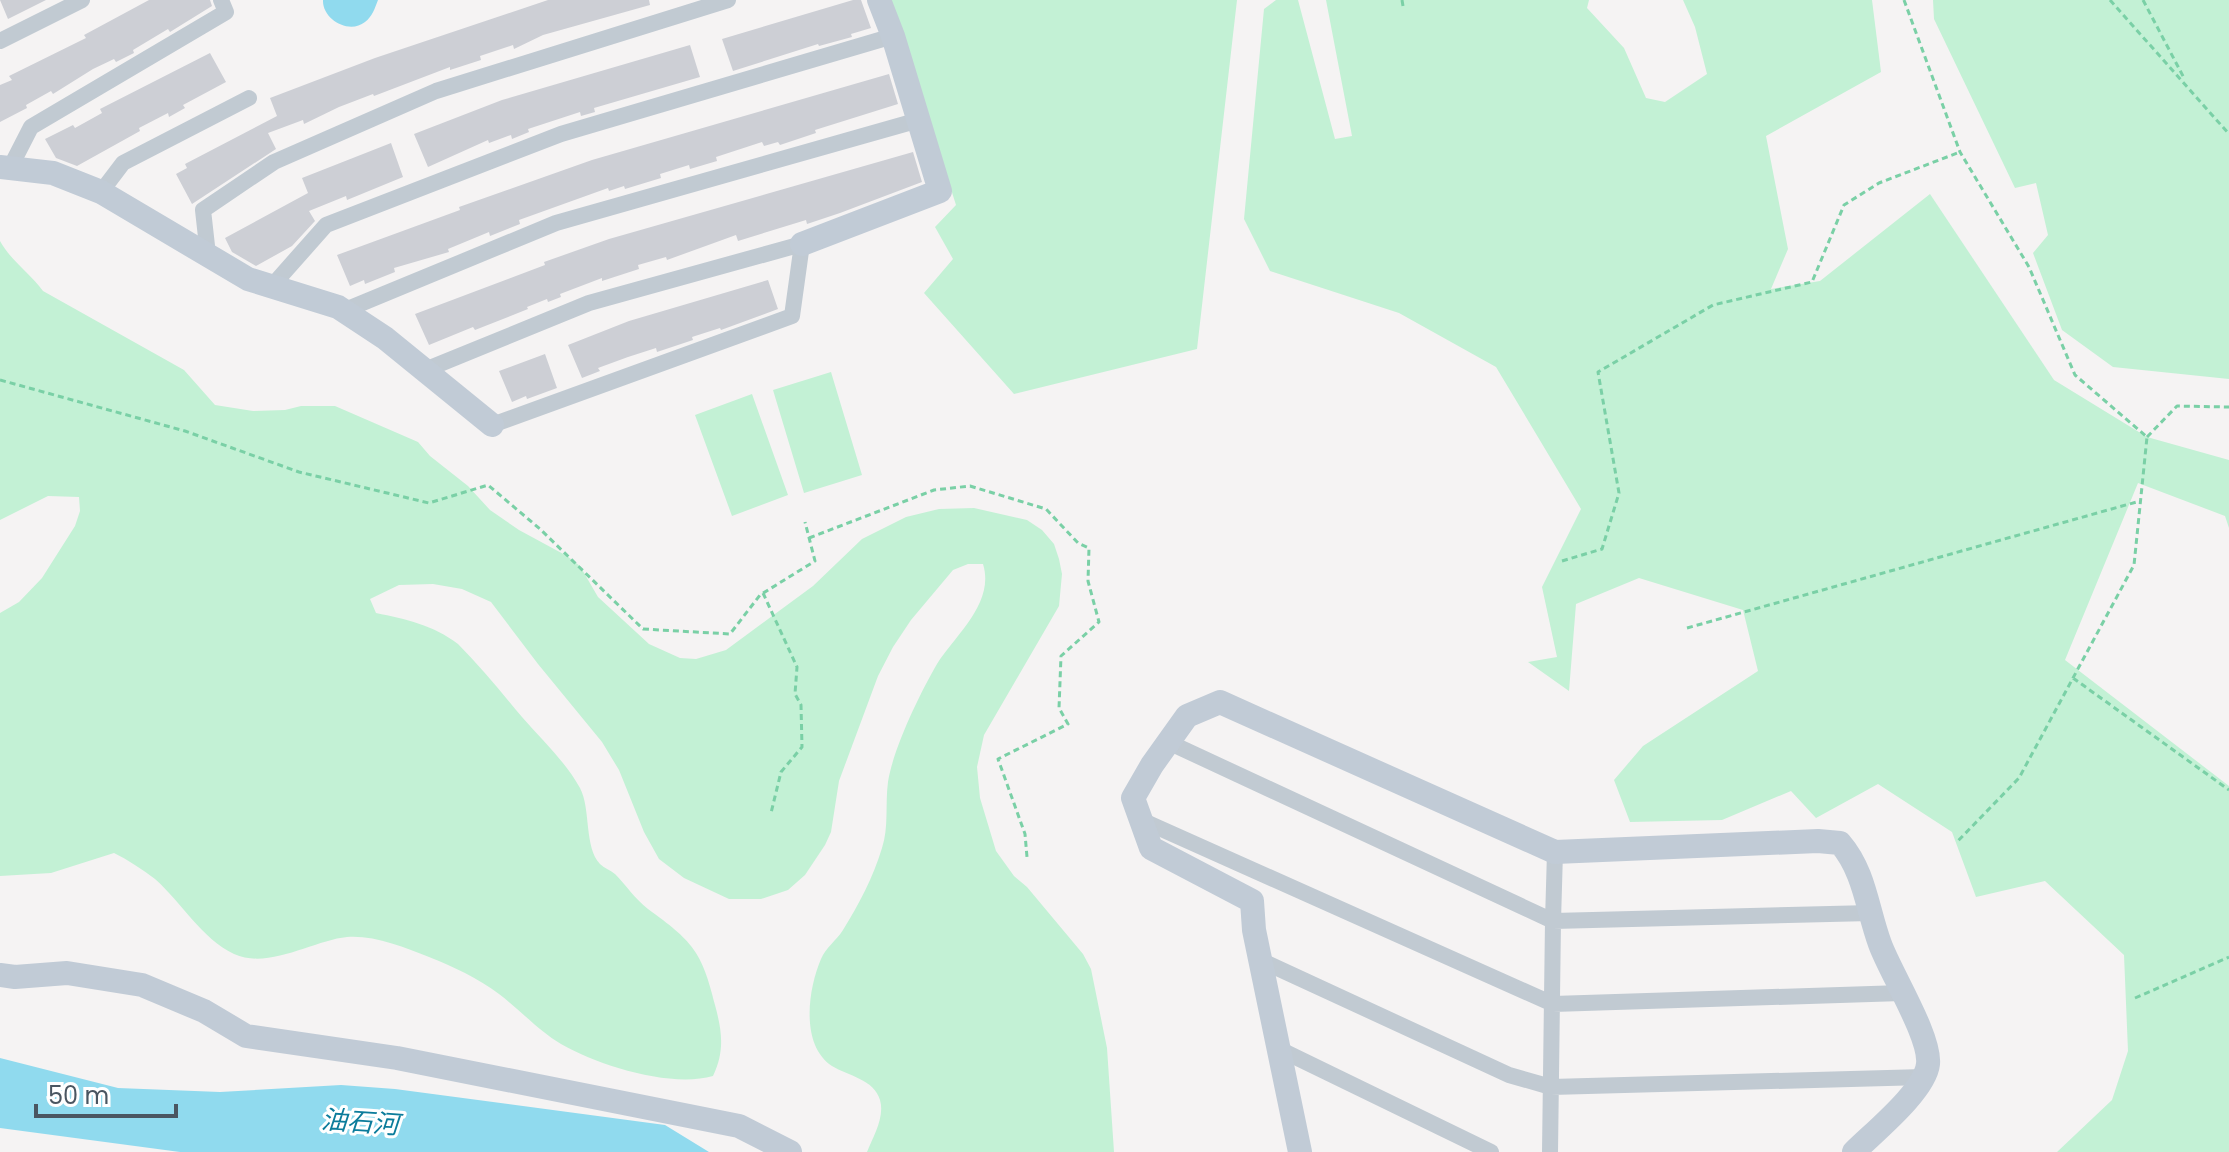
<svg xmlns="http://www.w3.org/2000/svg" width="2229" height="1152" viewBox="0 0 2229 1152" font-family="Poppins,'Noto Sans SC',sans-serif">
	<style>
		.green { fill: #c3f1d5 }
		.water { fill: #90daee }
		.building { fill: #cdcfd5 }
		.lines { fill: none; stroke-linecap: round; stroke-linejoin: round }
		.path { stroke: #7ad0a6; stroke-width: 3; stroke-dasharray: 6 4; stroke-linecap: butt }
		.street { stroke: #c1cad2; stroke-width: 16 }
		.secondary { stroke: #c1cbd6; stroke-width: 24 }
		.labels { text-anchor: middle; stroke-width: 6; stroke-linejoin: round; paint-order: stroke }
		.water-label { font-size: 26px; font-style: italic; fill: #0c7c9b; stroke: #fff }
	</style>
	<rect width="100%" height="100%" fill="#f5f3f3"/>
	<path class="green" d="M891,0h346l-40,349 -183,45 -90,-101 29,-34 -18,-32 21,-22z
		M1276,0h22l37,139 17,-3 -26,-136h263l-2,8 37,40 22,50 19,4 42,-28 -12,-47 -12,-27h189l9,72 -115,64 22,113 -17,40 49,-8 110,-87 124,186 93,57 82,23v68l-4,-12 -87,-33 -73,177 164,126v366h-172l55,-52 16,-49 -4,-96 -79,-74 -69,16 -24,-65 -74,-48 -62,34 -25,-27 -69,29 -92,2 -16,-42 29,-34 115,-75 -15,-61 -104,-32 -63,26 -7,87 -41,-29 29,-5 -15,-70 39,-78 -85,-142 -97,-54 -129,-42 -26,-52 20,-210z
		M1933,0h296v379l-116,-12 -51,-37 -29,-77 15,-18 -12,-52 -21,5 -81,-169z
		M0,241c11,20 30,32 43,50l141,79 31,35 38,6 32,-1 16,-4h34l83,36 12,14 38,30 22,24 29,20 48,26 13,10 18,31 51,47 31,14 16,1 30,-9 87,-64 49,-47 44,-22 33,-8 35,-1 53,12 15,10 12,14 5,15 3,15 -3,32 -75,129 -7,32 3,31 16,53 18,25 13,11 56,67 8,15 16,79 7,104h-247c6,-15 18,-35 13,-52 -6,-21 -32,-24 -48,-34 -32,-21 -24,-77 -11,-107 5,-12 15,-18 22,-29 16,-26 30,-52 39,-82 7,-21 3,-44 6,-66 5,-33 32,-89 49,-118 19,-30 58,-61 46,-100h-15l-15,6 -42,50 -18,27 -15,29 -39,105 -8,51 -6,13 -20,30 -17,15 -27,9h-32l-45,-21 -25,-19 -15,-27 -25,-62 -17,-28 -64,-78 -47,-62 -29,-13 -29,-5 -34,1 -29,14 6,14c30,6 57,12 82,31 23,23 43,48 64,73 20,23 43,44 58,71 11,21 4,59 20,76 4,4 10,6 15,10 11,11 20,25 33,35 44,32 54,42 67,96 7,26 10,46 -2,71 -42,12 -114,-10 -152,-32 -22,-13 -41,-34 -62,-50 -21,-16 -45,-27 -70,-37 -25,-10 -55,-22 -82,-20 -33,3 -78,33 -113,17 -33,-16 -52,-51 -79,-75 -13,-10 -27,-19 -41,-26l-63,20 -51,3v-263l19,-11 23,-24 33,-52 5,-15 -1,-14 -31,-1 -48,24z
		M831,372l31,103 -58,18 -31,-103z
		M752,394l36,101 -56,21 -37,-101z"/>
	<path class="water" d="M323,0h55c-3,8 -6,17 -13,22 -16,13 -43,-3 -42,-22z
		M0,1058l118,30 102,4 121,-7 54,4 270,36 44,27h-529l-180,-24z"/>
	<path class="building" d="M0,0h46l-38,19z
		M149,0h61l2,6 -42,26 -2,-3 -35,21 1,3 -18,9 -2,-3 -21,10 -40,25 -2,-3 -25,14 1,3 -27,14v-37l12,-5 -3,-4 77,-38 -2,-3z
		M548,0h101l1,5 -107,30 -29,14 -1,-4 -33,11 1,4 -31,10v-3l-76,29 -1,-2 -34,13 -35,17 -1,-4 -35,13 8,16 -84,55 -16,-30 11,-6 -2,-4 92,-48 -7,-18 105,-40z
		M853,0h8l10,28 -20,6 1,3 -33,9 -1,-2 -85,27 -11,-32z
		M690,45l10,32 -106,31 1,4 -14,4 -1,-4 -52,17 1,3 -17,7 -1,-4 -22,8 -1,-3 -60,27 -14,-33 88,-34z
		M210,53l16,29 -43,23 2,3 -16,9 -1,-4 -29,15 1,3 -63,35 -21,-8 -11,-19 28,-14 2,3 27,-15 -2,-4z
		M889,74l9,30 -83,26 1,3 -36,12 -2,-3 -14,4 -2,-4 -46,15 1,4 -27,8 -1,-4 -29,9 1,4 -36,11 -1,-3 -15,5 -1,-3 -89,32 1,4 -30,12 -1,-4 -41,17 1,3 -55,16 1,4 -30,12 -1,-4 -14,6 -13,-31 123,-45 -1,-3 133,-47z
		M391,143l12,34 -56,23 -1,-4 -37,15 6,10 -23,25 -36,20 -24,-14 -7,-14 83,-45 -6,-15z
		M913,152l9,30 -82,31 -33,11 -1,-4 -68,21 -2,-6 -69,25 -1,-3 -28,8 1,4 -37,12v-3l-42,16 1,3 -13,5 -1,-3 -20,8 1,2 -53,21 -2,-3 -44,18 -14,-31 130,-49 -1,-3 65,-23z
		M768,280l10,29 -57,21 -1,-2 -28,9 1,3 -36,12 -1,-4 -28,9 -30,11 2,3 -18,7 -14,-33 61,-24z
		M545,354l12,34 -30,11 -1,-3 -14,6 -13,-31z"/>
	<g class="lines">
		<path class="path" d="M1402,0l1,6
			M1904,0l56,152 69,115 46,108 72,62 -13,128 -115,213 -63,65
			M2110,0l119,134
			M2143,0l41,78
			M0,380l185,51 114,41 130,31 59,-18 52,44 103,100 87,5 30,-39 55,-34 -10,-39
			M2147,437l30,-31 52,1
			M809,538l125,-48 36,-4 76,23 32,34 11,5 -1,33 11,41 -38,34 -2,52 9,16 -70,35 27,75 2,23
			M1562,561l40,-12 17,-56 -21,-121 115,-67 99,-23 32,-77 35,-22 81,-31
			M763,593l34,74 -2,27 6,11 1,42 -21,25 -10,41
			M1687,628l453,-127
			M2073,678l156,112
			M2135,998l94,-41"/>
		<path class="street" d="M0,41l82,-41
			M10,168l21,-41 195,-115 -5,-12
			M101,192l22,-29 126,-65
			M208,255l-5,-45 71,-48 162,-71 292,-91
			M272,286l54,-61 235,-91 332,-98
			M343,311l213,-88 363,-103
			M425,370l164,-67 213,-59 -10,72 -300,109
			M1168,742l385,179 2,-69
			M1139,819l414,185 349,-11
			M1260,960l249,115 42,12 373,-10
			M1279,1049l212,103
			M1550,1152l3,-231 318,-8"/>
		<path class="secondary" d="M0,167l53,6 48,19 147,87 90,28 47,31 107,87
			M802,244l138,-53 -47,-155 -14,-36
			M0,975l15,2 52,-4 75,12 62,26 42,25 151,22 342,68 51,26
			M1300,1152l-46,-222 -2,-29 -101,-53 -18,-50 19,-33 35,-49 33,-14 335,150 263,-11 22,2c25,29 27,66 40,101 10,28 51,93 48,120 -3,27 -54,68 -74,88"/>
	</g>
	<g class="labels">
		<g class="water-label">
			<text transform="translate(360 1122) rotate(4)" y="9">油石河</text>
		</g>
	</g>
	<path d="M36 1104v12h140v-12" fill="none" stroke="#4a5661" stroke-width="4"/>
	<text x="48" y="1104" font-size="24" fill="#4a5661" stroke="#ffffff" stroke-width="6" paint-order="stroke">50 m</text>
</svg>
